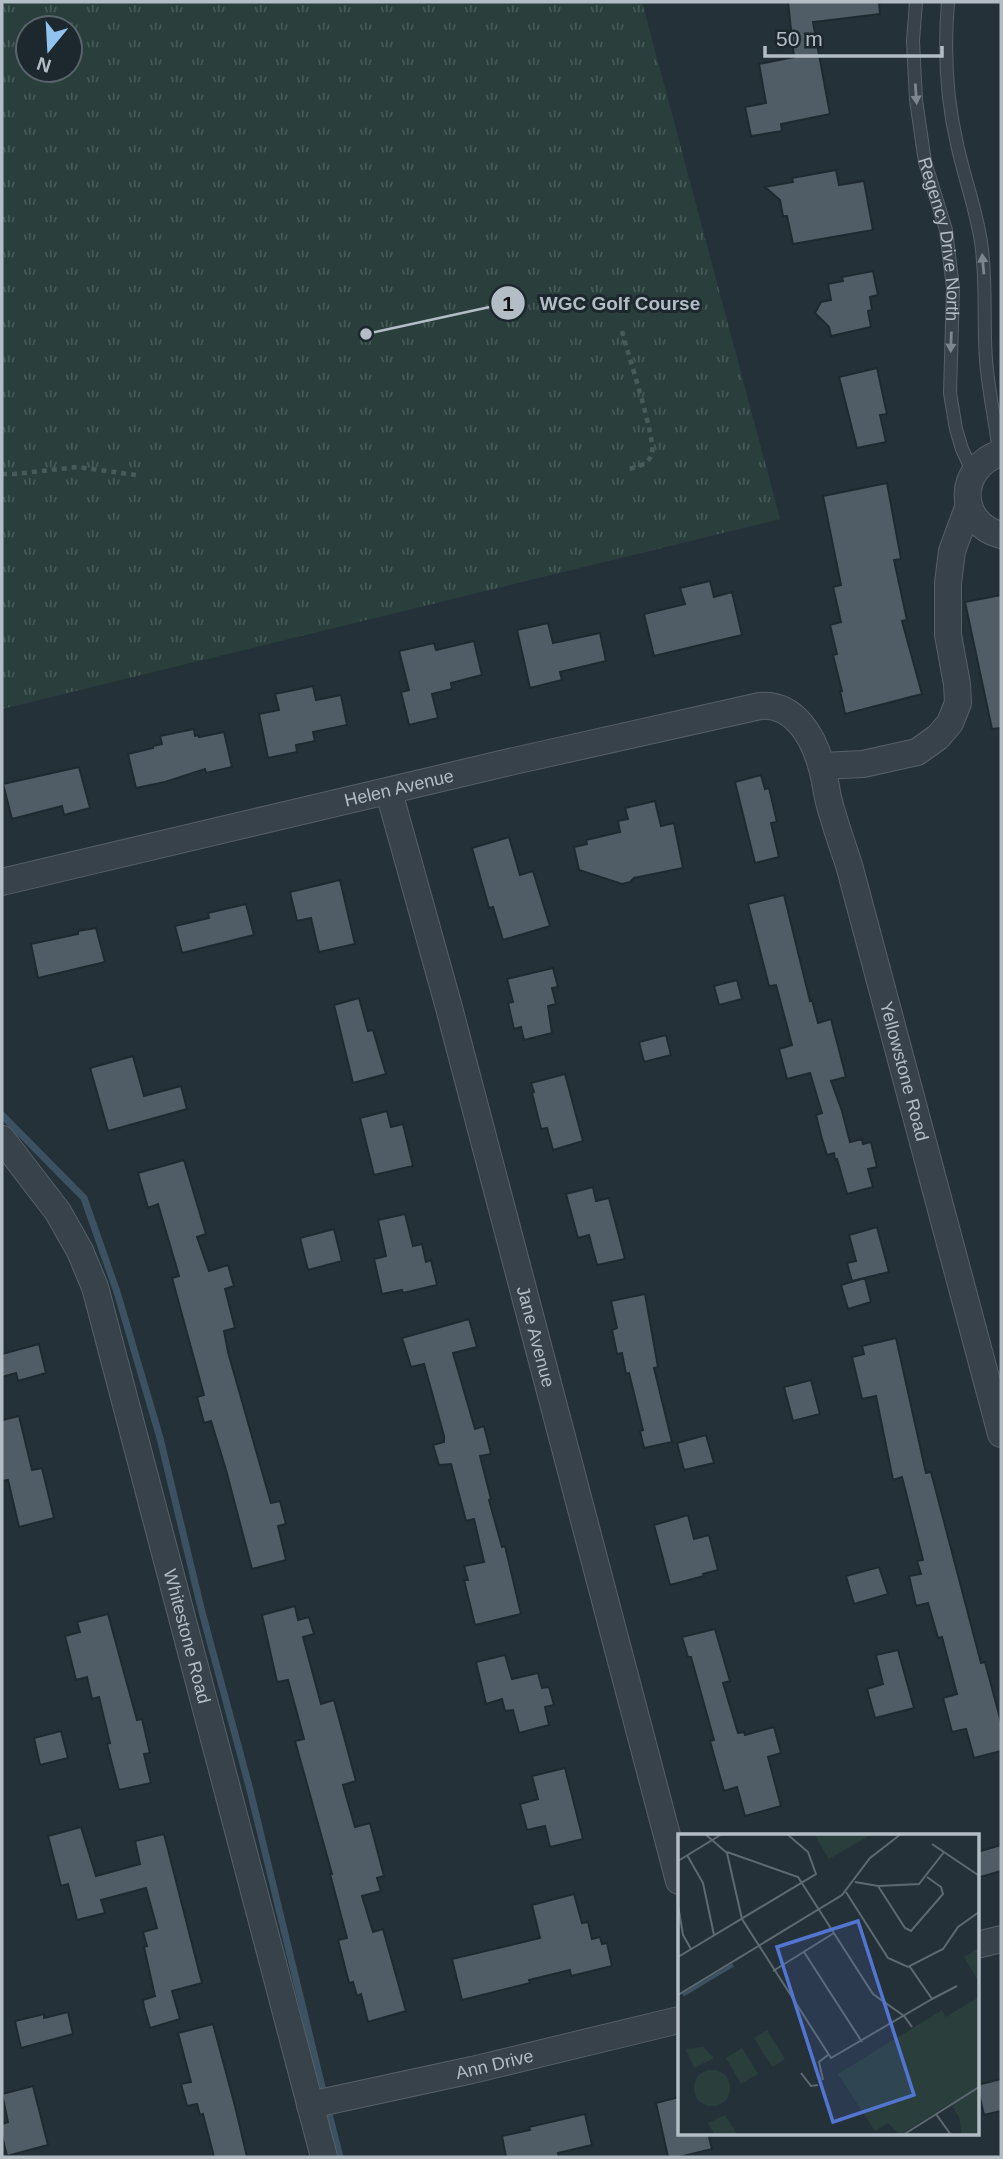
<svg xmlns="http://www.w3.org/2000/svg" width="1003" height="2159" viewBox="0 0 1003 2159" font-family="Helvetica,sans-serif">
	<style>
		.grass { fill: url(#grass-tufts); fill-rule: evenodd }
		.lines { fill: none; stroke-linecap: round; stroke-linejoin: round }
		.stream { stroke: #3c5161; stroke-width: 7 }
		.building { fill: #505d67; stroke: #1f2930; stroke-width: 2 }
		.service-casing { stroke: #566067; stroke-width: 14 }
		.minor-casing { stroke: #566067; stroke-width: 28 }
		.path { stroke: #485b5a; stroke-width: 4.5; stroke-dasharray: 5 5; stroke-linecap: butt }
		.service { stroke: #38424a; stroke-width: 12 }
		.minor { stroke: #38424a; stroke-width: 26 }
		.oneway { fill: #7c868e }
		.labels { text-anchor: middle; stroke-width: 6; stroke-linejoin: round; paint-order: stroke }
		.street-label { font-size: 18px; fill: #b3bdc5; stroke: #1d272e }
		.inset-river { fill: none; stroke: #3c5161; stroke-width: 3.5 }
		.inset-road { fill: none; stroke: #5e6971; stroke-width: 2 }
		.view { fill: #5275d1; fill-opacity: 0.15; stroke: #5275d1; stroke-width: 3.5 }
		.inset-edge { fill: none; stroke: #b3bdc5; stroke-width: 3.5 }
		.leader { fill: none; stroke: #b3bdc5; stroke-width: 2.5 }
		.callout-dot { fill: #b3bdc5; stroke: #1d272e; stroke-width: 2.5 }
		.mark-label { font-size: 21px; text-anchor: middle; font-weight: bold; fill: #111 }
		.callout-label { font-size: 19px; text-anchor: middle; font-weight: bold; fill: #b3bdc5; stroke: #1d272e; stroke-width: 6; stroke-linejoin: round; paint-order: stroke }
	</style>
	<defs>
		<pattern id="grass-tufts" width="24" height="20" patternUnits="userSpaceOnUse" patternTransform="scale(1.75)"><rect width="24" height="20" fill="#2a3f3c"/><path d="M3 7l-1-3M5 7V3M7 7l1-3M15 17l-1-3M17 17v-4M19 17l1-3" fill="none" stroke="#465957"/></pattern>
	</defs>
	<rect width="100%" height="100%" fill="#253139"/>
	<path class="grass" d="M2,2h640l138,517 -778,190zM28,28h42v42h-42z"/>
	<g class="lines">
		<path class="stream" d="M2,1115l82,83 33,94 43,146 42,174 48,178 74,305
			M327,2106l13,51"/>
	</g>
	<path class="building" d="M788,2h91l1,12 -67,8 17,92 -49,10 1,7 -31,5 -6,-29 21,-4 -7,-39 35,-7z
		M836,170l3,15 25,-4 9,49 -80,14 -6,-28h-4l-3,-16 -15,-13 28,-5 -1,-4z
		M873,271l5,24 -8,2 2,13 -4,1 3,16 -40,9 -2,-9 -14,-14 6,-11 10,-2 -3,-16 15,-3 -1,-4z
		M877,368l10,46 -7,1 6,27 -29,6 -18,-71z
		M887,483l14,76 -7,1 13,60 -5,1 20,73 -77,20 -5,-23h2l-9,-36 4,-1 -7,-29 11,-3 -8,-35 8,-2 -18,-89z
		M710,581l4,16 18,-5 10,43 -88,21 -10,-42 41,-10 -5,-16z
		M1001,595v133l-9,1 -27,-127z
		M548,623l5,20 47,-10 6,28 -46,11 2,8 -32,8 -13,-58z
		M474,641l8,34 -31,8 1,6 -20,5 6,24 -29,7 -8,-33 8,-2 -10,-39 35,-8 2,7z
		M313,686l3,14 25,-5 6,30 -34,7 2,9 -19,4 1,7 -29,6 -9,-44 20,-4 -4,-16z
		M194,729l1,7 3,-1 1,2 25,-5 8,35 -26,6 -1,-4 -40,13 -29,6 -8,-34 25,-6v-2l9,-2 -2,-8z
		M79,767l11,41 -26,7 -2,-9 -50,13 -9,-35z
		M761,775l4,14 4,-1 8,34 -6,1 8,34 -24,6 -20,-81z
		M655,801l6,25 13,-3 9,45 -49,10 -4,4 -8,2 -43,-14 -5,-23 13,-3 -1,-4 34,-8 -2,-11 10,-2 -3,-11z
		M509,837l11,38 13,-4 17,55 -47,14 -10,-33 -4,1 -17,-60z
		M340,880l15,64 -36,8 -8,-34 -14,3 -7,-29z
		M784,895l26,106 2,-1 6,23 13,-4 15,58 -15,4 11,30 8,31 12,-3 1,5 8,-2 6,25 -9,2 5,18 -26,7 -10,-35 -2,1 -1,-7 -7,2 -5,-16 -6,-24 6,-2 -12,-40 -23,6 -8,-30 13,-4 -16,-60 -7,1 -21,-82z
		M246,904l8,31 -72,18 -7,-27 34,-8 -1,-5z
		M96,928l9,34 -67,16 -7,-34 47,-10v-3z
		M553,968l5,19 -6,1 4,16 -8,2 4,27 -28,7 -3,-13 -7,2 -6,-26 5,-1 -6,-23z
		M737,980l5,19 -23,6 -5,-19z
		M359,998l9,33 5,-1 13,44 -33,9 -19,-78z
		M666,1035l5,20 -27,7 -5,-20z
		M133,1056l11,40 37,-10 6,23 -79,22 -18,-63z
		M565,1074l18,67 -30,9 -6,-22 -6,1 -9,-36 2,-1 -3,-9z
		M387,1111l4,16 12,-3 10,42 -39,9 -14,-57z
		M184,1160l22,74 -9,3 12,34 19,-6 6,21 -9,3 10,39 -11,3 4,21 43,151 9,-2 6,23 -8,2 8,34 -34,9 -26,-99 -15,-49 -7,2 -7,-26 7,-2 -32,-117 7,-2 -21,-72 -10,4 -10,-35z
		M593,1187l3,14 13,-3 16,61 -28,6 -8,-30 -11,3 -12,-44z
		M405,1214l8,32 9,-2 4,18 5,-2 6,25 -34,8 -1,-3 -20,4 -8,-35 12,-3 -8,-36z
		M877,1227l12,45 -37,9 -5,-18 9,-2 -7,-26z
		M334,1229l8,32 -34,9 -8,-32z
		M865,1278l6,24 -23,7 -7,-24z
		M645,1294l13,73 -4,1 18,74 -28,6 -4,-17 3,-1 -14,-57 -3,1 -4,-21 -5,1 -5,-24 5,-2 -6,-27z
		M469,1319l8,28 -24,6 22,76 9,-3 7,28 -11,2 11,43 -2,1 13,47 3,-1 16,68 -46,11 -11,-45h4l-4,-14 20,-4 -10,-43 -8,2 -15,-57 -12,1 -6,-20 11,-3v-6l-20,-72 -13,3 -9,-29z
		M896,1338l30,135 5,-1 50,191 4,-1 16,60v29l-27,7 -8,-29 -14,3 -9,-34 14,-4 -15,-57 -4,1 -10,-35 -12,3 -7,-30 12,-2 -4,-13 6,-1 -21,-83 -9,3 -17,-84 -14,3 -10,-42 12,-3 -2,-8z
		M39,1344l7,29 -28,8 -2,-8 -14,4v-23z
		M811,1380l9,34 -27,7 -9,-34z
		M19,1416l13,54 10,-2 12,50 -35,9 -11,-47 -6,1v-61z
		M706,1435l8,28 -30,7 -7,-27z
		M688,1515l6,24 15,-4 9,35 -15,4 1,2 -34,9 -16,-60z
		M879,1567l9,27 -34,10 -8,-28z
		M295,1606l3,14 11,-3 5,17 -11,3 18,67 13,-4 22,81 -13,4 12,42 15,-4 14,53 -7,2 4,13 -19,5 11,36 10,-3 23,82 -38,11 -7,-28 -4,2 -4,-14 -4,1 -11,-43 9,-2 -17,-64h2l-37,-133 9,-2 -16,-59 -11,2 -15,-67z
		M108,1614l29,106 5,-1 8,34 -6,1 7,29 -32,7 -12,-46 3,-1 -11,-46 -7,2 -5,-22 -11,3 -11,-44 15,-4 -3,-10z
		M715,1629l15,52 -7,2 15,50 6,-1 1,3 29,-8 7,26 -13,4 13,49 -36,10 -8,-29 -13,4 -14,-50 4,-1 -23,-83h-3l-6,-20z
		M898,1650l16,58 -39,10 -8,-29 16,-5 -7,-29z
		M505,1655l7,24 26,-6 4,15 7,-1 5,18 -9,2 4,18 -30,8 -6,-23 -8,1 -3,-12 -16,5 -10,-42z
		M61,1731l7,27 -28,7 -6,-27z
		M565,1768l18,71 -33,8 -5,-21 -18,4 -7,-26 18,-5 -6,-23z
		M81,1827l15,49 44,-12 -5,-23 29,-7 38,149 -30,8 8,28 -30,9 -6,-21 -1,-7 12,-4 -11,-49 3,-1 -4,-14 14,-4 -11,-40 -45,12 4,13 -28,7 -9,-36 -7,2 -13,-50z
		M1001,1845v26l-24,7v-26z
		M574,1894l8,29 6,-1 4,17 8,-2 2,7 5,-1 5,23 -41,10 -1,-6 -41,10 1,3 -68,17 -10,-41 88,-21 -8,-33z
		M68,2012l5,22 -52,14 -6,-27 29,-7v4z
		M213,2024l22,82 12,51h-33l-11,-43 -3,1 -3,-11 -10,2 -6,-22 10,-2 -13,-49z
		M1001,2079v32l-17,4 -7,-30z
		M33,2086l15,59 -41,11 -5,-20v-12l6,-2 -6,-28z
		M679,2097v36h29l4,16 -33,8h-11l-12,-54z
		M585,2114l7,31 -34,8 1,4h-53l-4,-21 28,-6 -1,-3z"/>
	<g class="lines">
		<defs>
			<g id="service">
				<path id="s1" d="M916,2l-3,39 3,59 9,62 21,68 7,58 -3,105 6,36 6,20 11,24"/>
				<path d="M948,2c-4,48 -2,95 9,142 7,33 19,65 24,98 6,39 2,78 5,117 2,32 10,63 13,95"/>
			</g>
			<g id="minor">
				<path d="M1001,453c-44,14 -45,70 0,82"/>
				<path d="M822,766l41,-2 54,-12 21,-15 12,-14 8,-20 -1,-19 -9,-49v-52l4,-32 17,-46"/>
				<path id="s2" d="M389,792l59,212 231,877"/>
				<path id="s3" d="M2,882l512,-121 246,-55c34,-3 53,30 61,59 4,12 5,25 8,37 6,22 13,42 20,63l152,569"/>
				<path id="s4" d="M2,1139l56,73 22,39 15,36 229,870"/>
				<path d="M977,1945l24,-6"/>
				<path id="s5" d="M310,2105l162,-35 207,-50"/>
			</g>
		</defs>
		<use href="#service" class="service-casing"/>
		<use href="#minor" class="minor-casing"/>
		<path class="path" d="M622,331c5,21 34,107 30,123 -4,12 -17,13 -27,16
			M2,474h13l62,-7 59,8"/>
		<use href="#service" class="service"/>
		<use href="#minor" class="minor"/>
	</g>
	<defs><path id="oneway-solid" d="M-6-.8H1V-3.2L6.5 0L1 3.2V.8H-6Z" transform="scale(1.75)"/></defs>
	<g class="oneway">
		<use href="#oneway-solid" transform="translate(916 94) rotate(86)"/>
		<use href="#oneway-solid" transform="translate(983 264) rotate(-95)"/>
		<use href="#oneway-solid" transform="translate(951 342) rotate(92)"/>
	</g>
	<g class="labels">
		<g class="street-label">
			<text dy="6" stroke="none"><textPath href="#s1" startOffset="240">Regency Drive North</textPath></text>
			<text dy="6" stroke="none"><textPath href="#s3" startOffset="408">Helen Avenue</textPath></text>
			<text dy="6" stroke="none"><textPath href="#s3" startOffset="1188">Yellowstone Road</textPath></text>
			<text dy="6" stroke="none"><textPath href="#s2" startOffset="564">Jane Avenue</textPath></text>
			<text dy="6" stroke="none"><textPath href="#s4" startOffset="537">Whitestone Road</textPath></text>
			<text dy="6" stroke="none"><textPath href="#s5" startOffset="189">Ann Drive</textPath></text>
		</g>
	</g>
	<g transform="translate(678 1834)">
		<rect width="301" height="301" fill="#253139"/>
		<path d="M136,0h58l-43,25zM301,114v34l-15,-25zM301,163v138h-17l-3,-18 -9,-14 -50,32 -12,-12 -13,8 -37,-57 104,-64 4,7z" fill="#2a3f3c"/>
		<path d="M47,281l13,20h-23l-7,-12z" fill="#2a3f3c"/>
		<path d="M89,196l18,29 -13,8 -18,-29zM25,213l11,11 -20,10 -8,-19zM64,214l16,26 -17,10 -15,-26zM16 254a18 18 0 1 1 36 0a18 18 0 1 1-36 0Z" fill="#2a3f3c"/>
		<path class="inset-river" d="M5,161l50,-30"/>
		<path class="inset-road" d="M27,0l22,19 15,66 89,139 101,-59 -22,-32M254,10l46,31M49,18l71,25 75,117 31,22 8,11M9,21l16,28 11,52M0,27l44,-27M177,48l23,4 41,-2 25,-32M200,52l27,42 6,3 32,-37 -2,-7 -14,-10M168,58l42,66 20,9 35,-18 15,-22 21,-15M0,71l5,30 8,14M126,118l58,90M0,123l138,-83 -8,-22 -21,-18M95,137l61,-38M0,161l164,-100 28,-37 31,-24M254,165l25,-13M123,239l10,13 7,-1M145,246l-4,-18 9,-7M258,280l15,21M225,301l76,-48"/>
		<path class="view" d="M180,87l56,174 -81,27 -56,-175z"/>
		<rect width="301" height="301" class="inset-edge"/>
	</g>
	<path class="leader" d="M366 334L508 303"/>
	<g class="callout-dot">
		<circle cx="366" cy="334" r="7"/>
		<circle cx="508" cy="303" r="18"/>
	</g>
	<g class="mark-label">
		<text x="508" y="311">1</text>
	</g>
	<g class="callout-label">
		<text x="620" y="310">WGC Golf Course</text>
	</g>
	<rect width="1003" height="2159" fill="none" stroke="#b3bdc5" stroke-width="7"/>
	<g transform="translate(49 49) rotate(198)"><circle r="33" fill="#1d272e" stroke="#59636a" stroke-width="2"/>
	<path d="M0-5L12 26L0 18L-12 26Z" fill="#90c3ee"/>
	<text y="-10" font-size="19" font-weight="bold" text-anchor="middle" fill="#b3bdc5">N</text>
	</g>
	<path d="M765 46v10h177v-10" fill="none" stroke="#b3bdc5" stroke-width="3.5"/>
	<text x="776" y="46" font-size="21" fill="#b3bdc5" stroke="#1d272e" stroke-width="5" paint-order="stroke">50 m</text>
</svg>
